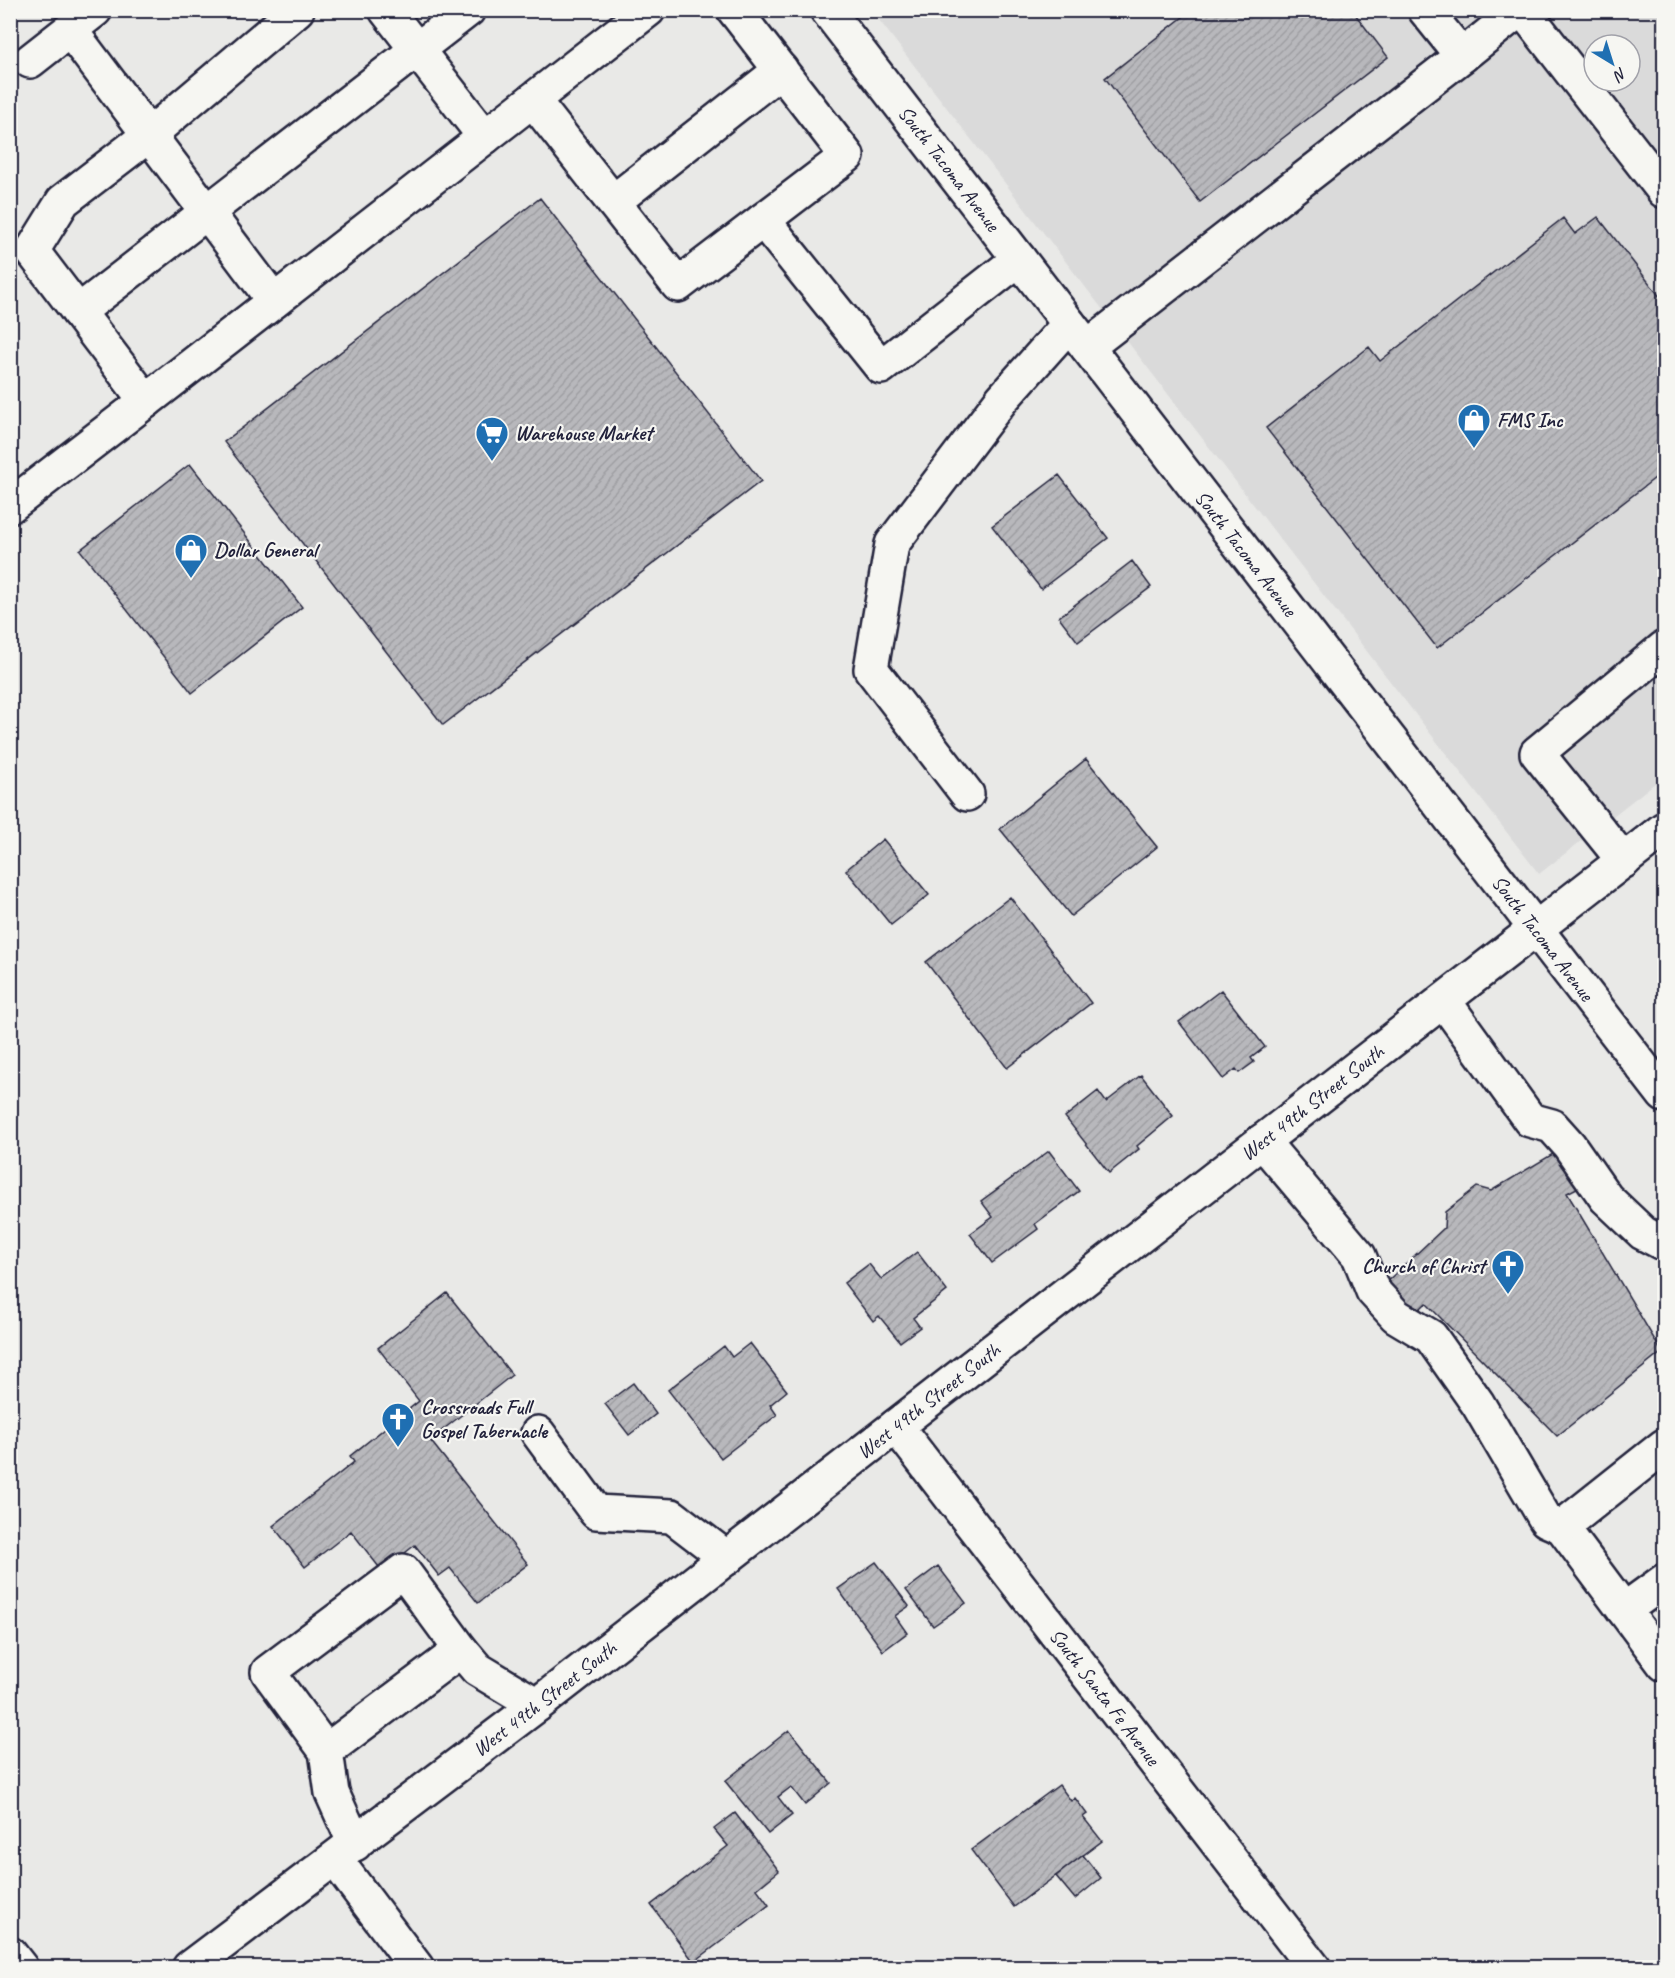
<svg xmlns="http://www.w3.org/2000/svg" width="1675" height="1978" viewBox="0 0 1675 1978" font-family="Caveat,sans-serif">
	<style>
		.built { fill: #dadada; fill-rule: evenodd }
		.building { fill: url(#building-hatch); stroke: #22223b; stroke-width: 1.5 }
		.lines { fill: none; stroke-linecap: round; stroke-linejoin: round }
		.minor-casing { stroke: #22223b; stroke-width: 38 }
		.highway-casing { stroke: #22223b; stroke-width: 38 }
		.minor { stroke: #f6f6f2; stroke-width: 33 }
		.highway { stroke: #f6f6f2; stroke-width: 33 }
		.labels { text-anchor: middle; stroke-width: 4.5; stroke-linejoin: round; paint-order: stroke }
		.street-label { font-size: 21px; fill: #22223b; stroke: #f6f6f2 }
		.poi-label { font-size: 21px; font-weight: bold; fill: #22223b; stroke: #f6f6f2; text-anchor: start }
	</style>
	<defs>
		<pattern id="building-hatch" width="6" height="6" patternUnits="userSpaceOnUse" patternTransform="scale(1.5)"><rect width="6" height="6" fill="#b8b8bc"/><path d="M-1 1l2-2M0 6l6-6M5 7l2-2" fill="none" stroke="#9e9ea2"/></pattern>
	</defs>
	<rect width="100%" height="100%" fill="#e9e9e7"/>
	<filter id="ink" filterUnits="userSpaceOnUse"><feTurbulence type="fractalNoise" baseFrequency=".0167" numOctaves="2"/><feDisplacementMap in="SourceGraphic" scale="12" xChannelSelector="R" yChannelSelector="G"/><feConvolveMatrix kernelMatrix="1 2 1 2 8 2 1 2 1" color-interpolation-filters="sRGB"/></filter>
	<g filter="url(#ink)">
		<path class="built" d="M872,11h792v765l-125,98zM1594,45h36v36h-36z"/>
		<path class="building" d="M1192,10h160l36,47 -188,145 -95,-124z
			M540,198l221,283 -318,244 -219,-283z
			M1598,217l66,85v169l-227,177 -171,-220 103,-81 11,14 183,-143 12,16z
			M190,464l112,143 -110,86 -112,-143z
			M1059,475l49,63 -67,51 -49,-63z
			M1132,561l19,26 -73,55 -19,-25z
			M1086,759l71,88 -86,69 -71,-87z
			M883,839l46,56 -38,30 -45,-55z
			M1010,897l81,106 -84,65 -81,-106z
			M1221,990l44,57 -14,11 3,4 -15,11 -3,-4 -13,10 -44,-57z
			M1141,1075l32,41 -36,30 2,3 -30,24 -44,-56 33,-26 8,11z
			M1563,1148l22,36 -18,9 95,159 -105,84 -131,-133 -15,15 -30,-31 63,-59 1,-16 32,-25 14,4z
			M1049,1151l30,40 -44,33 3,5 -46,34 -22,-29 23,-17 -12,-16z
			M917,1252l30,39 -34,27 7,9 -20,15 -21,-26 -6,5 -29,-38 25,-19 12,15z
			M447,1293l65,82 -82,65 98,124 -50,39 -28,-35 -11,8 -24,-31 -33,26 -31,-40 -46,36 -32,-41 81,-64 -4,-6 69,-55 -41,-53z
			M750,1343l37,48 -17,14 7,10 -56,43 -53,-68 56,-44 8,11z
			M633,1383l23,31 -27,21 -24,-31z
			M876,1562l33,44 -14,10 12,17 -24,18 -45,-62z
			M938,1566l28,37 -33,23 -27,-36z
			M789,1730l42,53 -26,22 -14,-18 -13,10 14,18 -24,19 -43,-53z
			M1059,1785l12,16 4,-3 12,16 -4,3 19,24 -88,66 -43,-57z
			M735,1813l44,58 -22,18 12,16 -75,57 -43,-57 77,-59 -14,-17z
			M1083,1855l18,23 -26,21 -19,-23z
			M838,1959l7,9h-17z"/>
		<g class="lines">
			<defs>
				<g id="minor">
					<path d="M297,10l-148,125 -86,66 -31,50 114,150 502,-391"/>
					<path d="M386,10l99,127"/>
					<path id="s1" d="M827,10l837,1085"/>
					<path d="M1425,10l37,46 57,-46"/>
					<path d="M1523,10l141,181"/>
					<path d="M70,30l204,271"/>
					<path d="M30,61l65,-51"/>
					<path d="M533,100l145,185 169,-129 -113,-146"/>
					<path d="M613,202l168,-132"/>
					<path d="M763,220l118,147 138,-108"/>
					<path d="M78,312l390,-302"/>
					<path d="M1087,347l375,-291"/>
					<path d="M10,506l136,-105"/>
					<path d="M967,794l-96,-125 21,-125 110,-145 67,-75"/>
					<path d="M1624,861l-87,-108 127,-105"/>
					<path d="M1444,1001l86,119 22,6 17,19 37,53 37,35 21,11"/>
					<path d="M1262,1141l97,115 14,35 23,25 35,21 47,67 68,116 16,7 102,137"/>
					<path id="s2" d="M896,1426l418,542"/>
					<path d="M538,1433l58,79 76,4 55,42"/>
					<path d="M1562,1527l102,-81"/>
					<path d="M1624,1610l40,-29"/>
					<path d="M326,1751l135,-101"/>
					<path d="M355,1844l-23,-51 -6,-42 -58,-79 135,-101 58,79 16,19 60,36"/>
					<path d="M335,1859l82,109"/>
					<path id="s3" d="M189,1968l348,-263 1127,-876"/>
				</g>
				<path id="highway" d="M10,1954l11,14"/>
			</defs>
			<use href="#minor" class="minor-casing"/>
			<use href="#highway" class="highway-casing"/>
			<use href="#minor" class="minor"/>
			<use href="#highway" class="highway"/>
		</g>
	</g>
	<defs>
		<symbol id="shop-pin" viewBox="-11 -11 22 30"><path d="M0 17L-7.5 6A9.5 9.5 0 1 1 7.5 6Z" fill="#1f6fb2" stroke="#f6f6f2"/><path d="M-5-2.5h2.3a2.7 3.5 0 0 1 5.4 0H5L5.5 6h-11ZM-1.5-2.5h3a1.5 2.3 0 0 0-3 0Z" fill="#fff"/></symbol>
		<symbol id="supermarket-pin" viewBox="-11 -11 22 30"><path d="M0 17L-7.5 6A9.5 9.5 0 1 1 7.5 6Z" fill="#1f6fb2" stroke="#f6f6f2"/><path d="M-6-5.5h2.5l.6 2H6L4.5 2H-2.5L-4.4-4H-6ZM-1.5 3.2a1.3 1.3 0 1 0 .1 0ZM3 3.2a1.3 1.3 0 1 0 .1 0Z" fill="#fff"/></symbol>
		<symbol id="church-pin" viewBox="-11 -11 22 30"><path d="M0 17L-7.5 6A9.5 9.5 0 1 1 7.5 6Z" fill="#1f6fb2" stroke="#f6f6f2"/><path d="M-1.2-6h2.4v3.5h3.3v2.4h-3.3V6h-2.4V-.1h-3.3v-2.4h3.3Z" fill="#fff"/></symbol>
	</defs>
	<g fill-rule="evenodd">
		<use href="#shop-pin" x="1455" y="401" width="38" height="52"/>
		<use href="#supermarket-pin" x="473" y="414" width="38" height="52"/>
		<use href="#shop-pin" x="172" y="531" width="38" height="52"/>
		<use href="#church-pin" x="1489" y="1247" width="38" height="52"/>
		<use href="#church-pin" x="379" y="1400" width="38" height="52"/>
	</g>
	<g class="labels">
		<g class="street-label">
			<text dy="7" stroke="none"><textPath href="#s1" startOffset="200">South Tacoma Avenue</textPath></text>
			<text dy="7" stroke="none"><textPath href="#s1" startOffset="686">South Tacoma Avenue</textPath></text>
			<text dy="7" stroke="none"><textPath href="#s1" startOffset="1172">South Tacoma Avenue</textPath></text>
			<text dy="7" stroke="none"><textPath href="#s3" startOffset="1418">West 49th Street South</textPath></text>
			<text dy="7" stroke="none"><textPath href="#s3" startOffset="932">West 49th Street South</textPath></text>
			<text dy="7" stroke="none"><textPath href="#s2" startOffset="342">South Santa Fe Avenue</textPath></text>
			<text dy="7" stroke="none"><textPath href="#s3" startOffset="446">West 49th Street South</textPath></text>
		</g>
		<g class="poi-label">
			<text x="1497" y="427">FMS Inc</text>
			<text x="515" y="440">Warehouse Market</text>
			<text x="214" y="557">Dollar General</text>
			<text x="1485" y="1273" text-anchor="end">Church of Christ</text>
			<text x="421" y="1414">Crossroads Full<tspan x="421" dy="24">Gospel Tabernacle</tspan></text>
		</g>
	</g>
	<rect width="1675" height="1978" fill="none" stroke="#f6f6f2" stroke-width="36"/>
	<rect x="18" y="18" width="1639" height="1942" fill="none" stroke="#22223b" stroke-width="2" filter="url(#ink)"/>
	<g transform="translate(1612 63) rotate(142)"><circle r="28" fill="#f6f6f2" stroke="#a1a1a9" stroke-width="1.5"/>
	<path d="M0-4.5L10 22L0 15L-10 22Z" fill="#1f6fb2"/>
	<text y="-9" font-size="16" font-weight="bold" text-anchor="middle" fill="#22223b">N</text>
	</g>
</svg>
